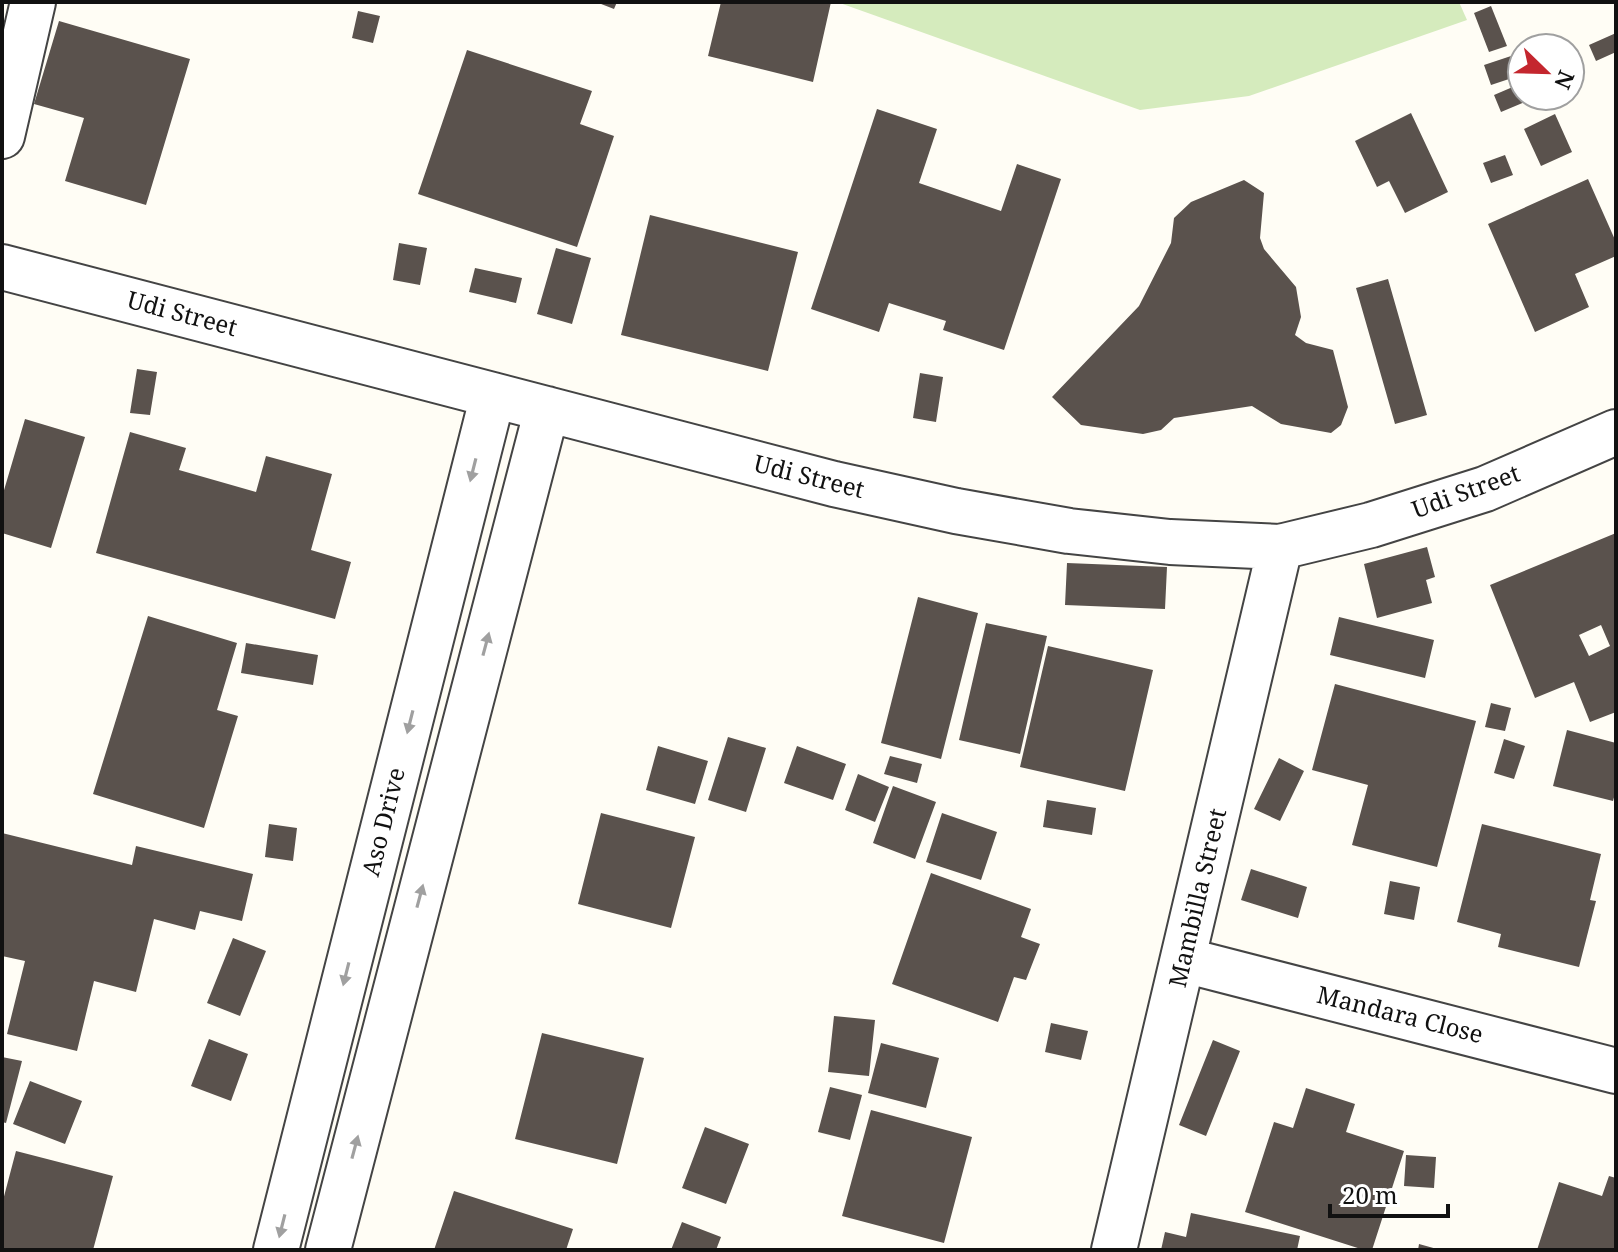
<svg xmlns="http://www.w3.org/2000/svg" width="1618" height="1252" viewBox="0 0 1618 1252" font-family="'Noto Serif',serif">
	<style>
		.green { fill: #d5ebbd }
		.building { fill: #5a524d; fill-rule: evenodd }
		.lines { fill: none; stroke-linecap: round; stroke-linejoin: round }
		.minor-casing { stroke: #444; stroke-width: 48 }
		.minor { stroke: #fff; stroke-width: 44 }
		.oneway { fill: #a0a0a0 }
		.labels { text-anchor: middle; stroke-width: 8; stroke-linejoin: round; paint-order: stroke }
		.street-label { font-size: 24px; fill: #111; stroke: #fff }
	</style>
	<rect width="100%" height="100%" fill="#fffdf5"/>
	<path class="green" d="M837,2h622l8,18 -218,76 -109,14z"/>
	<path class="building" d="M596,2h21l-3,7z
		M721,2h110l-18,80 -105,-26z
		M1491,6l16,40 -18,6 -15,-39z
		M358,11l22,5 -7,27 -21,-5z
		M59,21l131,38 -44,146 -81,-24 19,-63 -50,-14z
		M1616,33v19l-20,9 -7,-16z
		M467,50l125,41 -12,33 34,12 -37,111 -159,-53z
		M1514,55l7,20 -30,10 -7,-20z
		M1522,83v13h17l-38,16 -7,-17z
		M877,109l60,20 -18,54 82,28 16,-47 44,15 -57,171 -61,-20 3,-9 -57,-18 -10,29 -68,-23z
		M1411,113l37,79 -43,21 -16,-32 -12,6 -22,-46z
		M1555,114l17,38 -31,14 -17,-37z
		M1505,155l8,20 -22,8 -8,-20z
		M1588,179l28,63v14l-41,18 14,33 -54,25 -47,-108z
		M1244,180l20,13 -4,45 4,11 32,38 5,30 -6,18 11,8 27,7 15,57 -7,18 -10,8 -50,-9 -29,-18 -78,12 -13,12 -18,4 -62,-9 -29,-28 87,-91 32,-63 3,-25 17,-16z
		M650,215l148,37 -30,119 -147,-36z
		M399,243l28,5 -7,37 -27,-5z
		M556,248l35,10 -19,66 -35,-10z
		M475,268l47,10 -6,25 -47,-11z
		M1388,279l39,136 -32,9 -39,-136z
		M137,369l20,3 -7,43 -20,-2z
		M920,373l23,4 -7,45 -23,-4z
		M25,419l60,18 -34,111 -49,-15v-36z
		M130,432l56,16 -7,22 77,22 10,-36 66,18 -21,76 40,12 -16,57 -239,-66z
		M1616,533v179l-26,10 -16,-40 -39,16 -45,-113zM1601,625l9,21 -21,10 -10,-21z
		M1427,547l8,30 -9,3 6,23 -55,15 -13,-54z
		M1067,563l100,4 -2,42 -100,-4z
		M918,597l60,16 -37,146 -60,-16z
		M148,616l89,27 -20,67 21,6 -34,112 -111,-34z
		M1339,617l95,23 -9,38 -95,-23z
		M986,623l61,13 -27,118 -61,-14z
		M246,643l72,12 -5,30 -72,-12z
		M1048,646l105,24 -28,121 -105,-24z
		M1335,684l141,37 -39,146 -85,-22 16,-60 -56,-15z
		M1491,703l20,5 -6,23 -20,-4z
		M1567,730l49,13v47l-3,11 -60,-15z
		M728,737l38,11 -20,64 -38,-12z
		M1504,739l21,7 -11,33 -20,-6z
		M658,746l50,15 -13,43 -49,-14z
		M797,746l49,18 -13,36 -49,-17z
		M890,756l32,8 -5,19 -33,-9z
		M1279,758l25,13 -24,50 -26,-12z
		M858,774l31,13 -14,35 -30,-12z
		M893,786l43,16 -21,57 -42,-16z
		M1047,800l49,8 -4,27 -49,-8z
		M601,813l94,24 -24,91 -93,-24z
		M942,813l55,19 -16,48 -55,-18z
		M269,824l28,4 -4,33 -28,-4z
		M1482,824l119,30 -11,46 6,1 -17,66 -81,-20 3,-13 -44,-12z
		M2,833l130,32 4,-19 117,28 -11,47 -42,-10 -5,19 -41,-11 -18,73 -42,-11 -17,70 -70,-17 18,-73 -23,-5z
		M1251,869l56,18 -9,31 -57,-18z
		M931,873l100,36 -10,28 19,7 -14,36 -12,-3 -16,45 -106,-38z
		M1390,881l30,6 -6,33 -30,-6z
		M233,938l33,13 -26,65 -33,-13z
		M834,1016l41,4 -6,56 -41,-4z
		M1051,1023l37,8 -7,29 -36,-8z
		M542,1033l102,25 -27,106 -102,-25z
		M209,1039l39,15 -17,47 -40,-15z
		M1213,1040l27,11 -34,85 -27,-11z
		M881,1043l58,15 -13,50 -58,-15z
		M2,1057l20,4 -16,62 -4,-1z
		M30,1081l52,20 -17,43 -52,-20z
		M830,1087l32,8 -12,45 -32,-8z
		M1306,1088l49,16 -9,28 58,19 -32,99h-8l-119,-38 29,-90 19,6z
		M871,1110l101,27 -28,106 -102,-27z
		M705,1127l44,17 -23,60 -44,-16z
		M16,1151l97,25 -20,74h-91v-46z
		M1406,1155l30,2 -2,31 -30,-2z
		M1609,1176l7,2v72h-79l22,-68 43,14z
		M454,1191l119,38 -7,21h-132z
		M1191,1213l109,23 -3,14h-136l4,-18 21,5z
		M682,1222l39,15 -5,13h-45z
		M1419,1244l18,5v1h-19z"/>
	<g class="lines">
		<defs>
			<path id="minor" d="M2,136l31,-134
				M2,267l832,217 122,27 113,20 101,11 110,5 91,-22 114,-36 131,-57
				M1184,960l432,111
				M276,1250l217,-855
				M328,1250l219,-841
				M1114,1250l166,-703"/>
		</defs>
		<use href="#minor" class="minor-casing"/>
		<use href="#minor" class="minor"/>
	</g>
	<defs><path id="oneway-solid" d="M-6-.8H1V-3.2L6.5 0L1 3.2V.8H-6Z" transform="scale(2)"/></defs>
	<g class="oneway">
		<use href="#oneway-solid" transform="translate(473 470) rotate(104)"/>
		<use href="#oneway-solid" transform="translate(486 644) rotate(-75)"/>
		<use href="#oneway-solid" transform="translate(410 722) rotate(104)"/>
		<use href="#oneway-solid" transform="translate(420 896) rotate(-75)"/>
		<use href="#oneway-solid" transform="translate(346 974) rotate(104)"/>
		<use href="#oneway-solid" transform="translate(355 1147) rotate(-75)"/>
		<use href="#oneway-solid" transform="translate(282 1226) rotate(104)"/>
	</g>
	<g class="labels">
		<g class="street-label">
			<text transform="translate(182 314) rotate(15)" y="8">Udi Street</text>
			<text transform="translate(809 477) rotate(14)" y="8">Udi Street</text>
			<text transform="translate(1466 492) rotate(-20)" y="8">Udi Street</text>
			<text transform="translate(384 822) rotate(-76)" y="8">Aso Drive</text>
			<text transform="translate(1198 898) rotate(-77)" y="8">Mambilla Street</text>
			<text transform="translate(1400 1015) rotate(14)" y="8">Mandara Close</text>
		</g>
	</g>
	<rect width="1618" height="1252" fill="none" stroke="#111111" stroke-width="8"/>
	<g transform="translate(1546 72) rotate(113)"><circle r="38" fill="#ffffff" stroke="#a0a0a0" stroke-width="2"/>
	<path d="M0-6L14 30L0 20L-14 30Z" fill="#c4262e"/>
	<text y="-12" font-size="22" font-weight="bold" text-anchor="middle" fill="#111111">N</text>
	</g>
	<path d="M1330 1204v12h118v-12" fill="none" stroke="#111111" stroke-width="4"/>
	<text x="1342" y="1204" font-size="24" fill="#111111" stroke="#ffffff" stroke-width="6" paint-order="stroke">20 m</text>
</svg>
